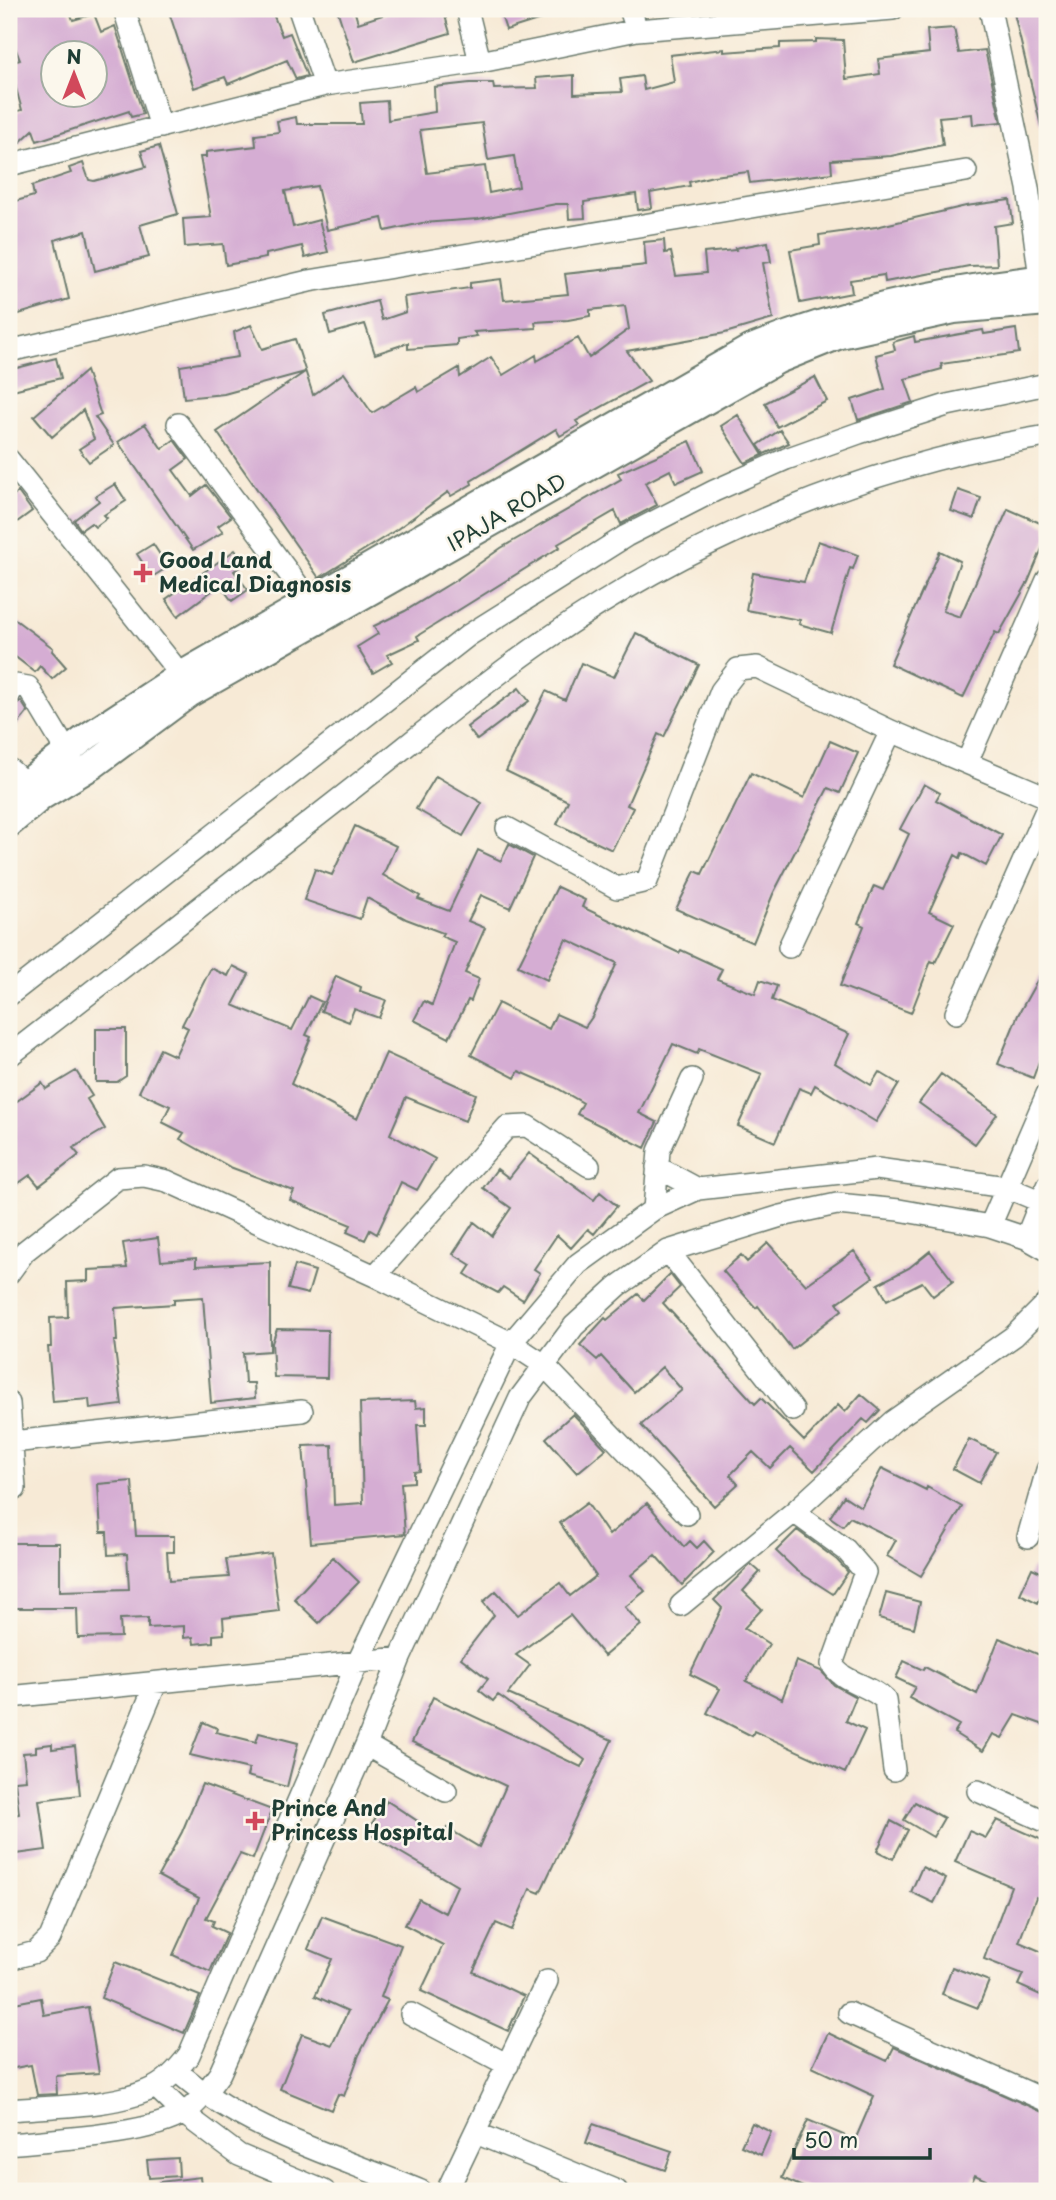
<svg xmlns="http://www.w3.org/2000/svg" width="1056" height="2200" viewBox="0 0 1056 2200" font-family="'Playpen Sans',sans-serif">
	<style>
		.building { fill: #d5add3; fill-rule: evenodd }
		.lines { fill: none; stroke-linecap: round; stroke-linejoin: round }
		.minor-casing { stroke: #6b7a6d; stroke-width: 24 }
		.major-casing { stroke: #6b7a6d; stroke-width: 30 }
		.minor { stroke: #fff; stroke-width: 21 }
		.major { stroke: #fff; stroke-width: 26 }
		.poi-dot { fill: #d1495b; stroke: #fbf7ec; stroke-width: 2.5 }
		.labels { text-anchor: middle; stroke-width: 5; stroke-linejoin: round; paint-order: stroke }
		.street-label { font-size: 21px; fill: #1f3d34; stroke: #fbf7ec }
		.poi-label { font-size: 21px; font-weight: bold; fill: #1f3d34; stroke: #fbf7ec; text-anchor: start }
	</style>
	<rect width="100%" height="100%" fill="#fbf7ec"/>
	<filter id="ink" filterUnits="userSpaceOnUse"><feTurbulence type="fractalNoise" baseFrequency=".0143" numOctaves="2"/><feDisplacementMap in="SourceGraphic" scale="14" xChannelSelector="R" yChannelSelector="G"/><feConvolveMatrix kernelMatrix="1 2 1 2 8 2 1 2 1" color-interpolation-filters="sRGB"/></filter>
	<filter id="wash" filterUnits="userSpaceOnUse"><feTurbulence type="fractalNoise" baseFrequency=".00686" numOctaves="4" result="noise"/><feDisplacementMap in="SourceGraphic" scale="28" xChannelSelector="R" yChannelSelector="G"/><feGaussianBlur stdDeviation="1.57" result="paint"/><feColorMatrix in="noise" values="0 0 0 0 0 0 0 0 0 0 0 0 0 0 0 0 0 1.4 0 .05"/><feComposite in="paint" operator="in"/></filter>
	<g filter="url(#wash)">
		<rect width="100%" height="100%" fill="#f7ead6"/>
		<g id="blocks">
			<path class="building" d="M9,9h60l4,11 21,-6 7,18 14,-6 28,88 -12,3 -2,-6 -92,30 -4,-11 -16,15 -8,-8v-24l13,-3 -13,-47 11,-3 -10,-26 6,-2zM52,52h42v42h-42z
				M168,9h103l11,27 8,-3 17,43 -11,3 -9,-19 -59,24 -3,-7 -31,11z
				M337,9h17l4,14 28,-9 -2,-5h59l7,24 -96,29z
				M499,9h63l1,3 -57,18z
				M1013,9h33l1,116 -6,1z
				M954,28l5,25 26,-3 16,72 -28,3 -1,-11 -33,3 4,28 -52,11 -60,4 1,13 -82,10 -2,-11 -35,4 -24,6 1,4 -40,7 2,15 -14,2 -2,-16 -52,8 1,16 -16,1 -1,-15h-12l-78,15 -56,4 -37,8 -3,-13 -55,12 -10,-44 -32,5 8,36 26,-7 9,32 -23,6 -3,-12 -36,8v4l-40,7 -3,-21 -38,3 -2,-28 28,-2 -11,-60h6v-5l50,-6 -1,-11 24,-3 -2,-11 19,-4 1,7h65l-2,-21 27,-2 1,19 47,-8 -1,-25 36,-4h23l1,6 43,-1 -1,-10 38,-3v19l48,-2 -2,-13 22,-3 2,14 30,-8 -4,-27 54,-6v3l56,-4v-5l36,-1v-3l27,1 3,39 34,-5 -2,-15 51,-6 -2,-23zM482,123l6,37 26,-4 5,31 -30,6 -4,-27 -58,7 -7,-43z
				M159,146l19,68 -38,11 9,32 -54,14 -9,-40 -31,9 14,59 -60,18v-114l25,-7 -2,-10 39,-13 -2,-5 14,-5 6,17 5,1 52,-14 -5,-16z
				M1010,200l3,23 -19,3 3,39 -28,1 -84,16 -1,-7 -34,5 2,13 -52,10 -10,-53 30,-5 -1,-10 57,-8 90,-21z
				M664,240l1,13 6,-1 5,24 30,-3 -2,-20 32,-3 -1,-2 33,-6 3,20 -8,1 10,56 -48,14 -98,18 22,30 -73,40 3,4 -19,11 -4,-7 -85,52 1,3 -21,12 -3,-4 -52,38 -77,48 -102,-146 88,-60 -81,22 -40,4 -4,-32 58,-9 -4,-25 17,-7 11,24 33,-10 18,56 31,-22 28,40 44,-26 2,5 41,-24 1,9 31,-20 12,18 33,-20 1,6 41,-23 11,20 40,-29 -4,-23 -35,4v6l-22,4 -33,2 1,6 -62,4 3,4 -20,3v6l-49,4v-6l-33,11 -10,-30 -35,10 -5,-19 52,-14 5,19 24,-8 -2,-15 66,-9v-5l31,-4 3,21 64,-6 -3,-20 81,-9 -2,-23z
				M1016,329l3,24 -78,11 1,5 -37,10 8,23 -55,18 -6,-20 33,-11 -9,-34 19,-5 -2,-8 21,-6 1,6 68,-12 1,4z
				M56,358l5,20 -52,13v-21z
				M86,371l15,44 -6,2 19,28 -25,17 -10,-13 15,-10 -11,-29 -31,27 -18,-21z
				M815,377l12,24 -50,26 -12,-24z
				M738,415l25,40 -18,8 -24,-37z
				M145,424l17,25 12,-9 14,19 -15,11 19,26 14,-11 25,32 -13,9 5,6 -30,18 -75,-108z
				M780,430l9,13 -25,11 -6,-9z
				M690,441l13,30 -27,12 -6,-13 -25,13 12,22 -36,19 -6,-13 -57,33 2,3 -143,89 2,4 -32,15 5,7 -19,11 -16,-26 21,-13 -4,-8 31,-15 51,-31 45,-32 120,-69 -3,-6z
				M115,484l11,17 -22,14 3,3 -12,9 -4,-4 -10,7 -7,-10 25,-19 -3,-5z
				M958,490l23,8 -7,21 -23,-8z
				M18,492l14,19 -23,17v-29z
				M1008,509l39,17v11l-19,45 -29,52 -4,-2 -32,66 -73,-34 50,-113 20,10 -17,50 17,6z
				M818,541l40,14 -5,14 -3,-1 -19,65 -32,-9 1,-4 -54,-10 7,-37 51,9z
				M153,544l15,23 -16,10 -15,-23z
				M235,550l10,13 -11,8 14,19 -16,11 -12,-16 -42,31 -12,-17z
				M9,615l44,33 -1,3 14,16 -14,12 -12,-13 -5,6 -26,-20z
				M636,633l63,32 -35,72 -6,-3 -31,71 6,3 -21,42 -55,-26 11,-23 -62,-30 40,-80 19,9 16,-37 33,14z
				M519,688l10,13 -52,39 -10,-13z
				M21,701l7,11 -19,23v-27z
				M830,741l28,12 -18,40 -12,-5 -55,106 -20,49 -77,-34 19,-38 7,3 49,-101 53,25z
				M436,776l46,27 -19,33 -47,-27z
				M924,784l16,9 -4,7 66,35 -16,31 -24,-13 -2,5 -5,-3 -26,57 25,12 -19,39 -4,-2 -20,52 -71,-27 24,-60 -6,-3 16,-37 9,4 26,-56 -9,-5z
				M355,826l41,20 -13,29 37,21 -2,3 31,12 29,-61 23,11 8,-17 24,13 -23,51 -29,-13 -13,26 17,7 -20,45 14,6 -8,22 -3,-1 -19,38 -35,-18 10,-19 8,4 23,-63 -14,-6 2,-3 -37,-14 -39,-21 -7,21 -56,-19 11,-31 17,6z
				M557,887l28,13 -3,7 97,46 2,-3 41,19 -5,10 38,15 5,-14 17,6 -5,14 77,34 -14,29 36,22 8,-13 20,12 -23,38 -61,-37 -4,8 -12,-5 -24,54 -37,-16 24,-52 -63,-25 -2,5 -24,-10 -34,69 18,9 -12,26 -68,-34 6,-11 -28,-16 -36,-16 -4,7 -44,-23 27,-52 51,26 7,-15 29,13 7,-10 25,-54 -51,-24 -19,41 -29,-14z
				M1047,963v76l-14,39 -35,-14 20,-49z
				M233,966l16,8 -16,31 59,25 17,-34 13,6 -16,33 5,2 -20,47 66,35 29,-66 90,41 -11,27 -59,-24 -16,37 45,25 -18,31 -16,-8 -24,52 -7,-4 -5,10 -18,-8 4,-7 -61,-25 4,-9 -64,-24 -50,-28 4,-6 -22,-11 8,-16 -31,-14 21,-43 15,7 13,-28 -6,-3 29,-57 17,8z
				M336,976l25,11 -1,4 26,9 -7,18 -25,-9 -5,13 -28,-11z
				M96,1029h30v47l-9,6h-21z
				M76,1071l16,25 -5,3 18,30 -32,19 6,7 -40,31 -9,-11 -21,15v-83l33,-24 4,6z
				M941,1074l56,40 -22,30 -56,-41z
				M529,1153l65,47 6,-8 17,14 -23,28 -6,-5 -17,19 -14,-13 -23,34 6,4 -17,27 -20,-13 -5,6 -17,-9 -16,-10 6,-9 -18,-11 21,-32 18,14 19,-28 -28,-20 14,-19 12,9z
				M158,1238l3,23 35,-3v8l74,-4v89l-27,2 2,30h9l1,15 -44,5 -8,-106 -29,2v5l-59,4 2,33h-3l8,64 -32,4 -1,-10 -36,3 -5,-55h3l-1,-29 18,-1 -1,-35 21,-1v-11l39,-2 -4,-25z
				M768,1243l38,42 48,-34 19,26 -36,26 5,7 -50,39 -34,-43 -2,2 -33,-37 18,-16 6,7z
				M930,1251l23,30 -20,15 -11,-14 -35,18 -9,-16 31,-16z
				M295,1265l20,6 -7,23 -20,-5z
				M670,1274l10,13 -17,16 92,101 6,-6 43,43 34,-36 7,7 16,-18 19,16 -12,13 -5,-4 -49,52 -24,-23 -20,20 -17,-16 -23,23 8,9 -24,22 -73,-81 41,-35 -20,-23 -28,25 -33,-36 -4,4 -17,-15 25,-27 2,2 31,-26 6,6z
				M277,1329l51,1 -1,48 -53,-1 -2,-34z
				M415,1401l1,7 10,-1v18h-9l3,46 -6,1v10l-13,1 4,51 -94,9 -8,-97 29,-1 2,60 29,-2 -3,-100z
				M573,1414l33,35 -29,24 -31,-35z
				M969,1439l27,13 -17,31 -26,-14z
				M882,1468l44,22 1,-3 35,20 -41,69 -34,-20 9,-16 -46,-23 -7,9 -13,-9 14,-21 17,11z
				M132,1481l4,55h38v16h-7l2,29 60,-4 -3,-18 45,-6 8,58 -56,7 1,16 -11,1v7l-19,2 -1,-7 -9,1v-12l-36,2v-10l-28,1 1,18 -43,1 -1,-30h-66v-65h49v48l69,-2 -2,-35 -19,1 -1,-23h-6l-3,-48z
				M587,1503l22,32 38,-32 37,44 6,-6 7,7 7,-7 10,11 -32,33 -27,-30 -24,20 14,16 -20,16 16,18 -37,31 -34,-41 -54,40 14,10 -22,29 104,46 -72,153 -10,-4 -18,41 -16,-7 -23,49 51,24 -16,35 -87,-40 22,-46 -38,-20 14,-26 26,14 12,-27 -91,-54 21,-31 55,36 5,-9 32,19 27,-61 -94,-44 21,-45 148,70 4,-7 -81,-61 -6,-4 -5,6 -14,-11 9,-11 -27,-21 33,-43 -11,-13 13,-11 22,24 42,-32 10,13 26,-20 -36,-53z
				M797,1530l40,30 11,12 -15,22 -37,-24 -20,-19z
				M333,1557l26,25 -40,41 -25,-24z
				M751,1564l9,8 -17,19 19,18 -18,19 25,16 -23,37 36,18 14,-38 25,10 13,14 22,12 -10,24 19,9 -20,43 -91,-42 -2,5 -45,-23 13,-24 -30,-15 32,-66 -8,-8z
				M1032,1568l15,7v8l-9,20 -18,-9z
				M886,1593l34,9 -6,26 -35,-10z
				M999,1638l48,20v68l-31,-11 -14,23 -9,-4 -10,17 -29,-18 5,-8 -50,-27 6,-11 -19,-9 8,-17 19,9 2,-3 52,27z
				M203,1722l14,6 -1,4 40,10 3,-9 39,10 -11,44 -40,-11 2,-7 -59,-14z
				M52,1744v5l23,-3 5,49 -41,5 7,50 -37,5v-39l10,-2 -4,-33 11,-1 -3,-27 13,-1v-6z
				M202,1784l70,26 -19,49 -13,-5 -34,64 8,3 -2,5 15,7 -17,39 -37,-17 26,-57 -41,-22 24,-44z
				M915,1802l29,16 -11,19 -29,-17z
				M997,1820l50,22 -4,21 4,2v37l-11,-5 -17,45 28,12v44l-29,-13 5,-11 -39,-15 27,-73 -56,-24 14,-31 17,7z
				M891,1821l17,9 -15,29 -16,-8z
				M922,1867l24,12 -12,24 -23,-11z
				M322,1916l79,29 -20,52 7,3 -29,55 -15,41 -6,-2 -7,16 -51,-21 22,-55 30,11 16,-34 -33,-15 17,-37 -24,-10z
				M115,1962l85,34 -16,37 -83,-35z
				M952,1967l37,14 -11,27 -36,-14z
				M41,1998l3,17 44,-8 11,66 -43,3 1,18 -20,1 -6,-30 -22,4v-65z
				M828,2033l59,28 7,-14 153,67v77h-37l-35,-16 -7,16h-156l-30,-13 26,-58 47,20 19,-44 -62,-29z
				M752,2123l19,9 -10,23 -20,-9z
				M593,2124l79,27 -7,19 -79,-27z
				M178,2158l1,18 -30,2 -2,-18z
				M200,2177l2,14h-42l-1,-9z"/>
		</g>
	</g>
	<g filter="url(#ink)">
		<use href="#blocks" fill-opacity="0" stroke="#6b7a6d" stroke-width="2"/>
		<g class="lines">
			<defs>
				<path id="minor" d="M124,9l37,118
					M299,9l26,76
					M467,9l13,53
					M630,9l7,21
					M990,9l38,179 12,90
					M9,165l316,-80 155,-23 157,-32 256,-21
					M9,351l300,-70 657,-110
					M178,424l133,179
					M9,460l172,215
					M9,695l6,-10 13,2 39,65
					M967,762l80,-182
					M9,769l16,14
					M507,828l110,60 30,-7 74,-190 17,-22 19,-2 134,64 156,66
					M789,947l102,-216
					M9,995l460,-360 157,-99 88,-45 72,-32 73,-26 88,-28 100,-21
					M956,1013l91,-205
					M9,1056c108,-84 217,-169 325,-253 70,-54 138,-112 210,-162 149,-104 324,-176 503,-205
					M657,1167l41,22
					M654,1209l5,-58 33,-72
					M990,1226l57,-132
					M1026,1238l21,-52
					M668,1251l125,159
					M9,1273l16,-22 93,-73 26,-2 23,5 208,95 136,67 32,21 144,150
					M375,1276l132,-149 20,-1 62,40
					M9,1403l6,86
					M12,1442l290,-31
					M794,1512l52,38 19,22 -33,92c9,18 39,21 53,36l9,70
					M1028,1537l19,-67
					M681,1605l113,-93 99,-91 121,-85 33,-33
					M9,1697l391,-39
					M366,1745l80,46
					M978,1791l69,31
					M9,1959l27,-7 14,-14 106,-255
					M849,2013l198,88
					M411,2014l97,51
					M177,2071c67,60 162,86 244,120
					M156,2087l27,26 56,42 85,36
					M9,2110c43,-4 106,-3 144,-22 15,-7 26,-20 36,-33l168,-391 154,-321 67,-79 76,-55 44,-20 179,-20 129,18 41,17
					M476,2133l141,58
					M9,2144c45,-5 137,-8 175,-31 15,-10 25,-25 36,-40l146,-328 34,-87 120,-260 54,-72 44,-40 50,-35 113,-35 56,-12 62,6 91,16 36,12 21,12
					M447,2191l100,-210"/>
				<path id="major" d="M9,796l79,-60 93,-61 568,-326c95,-38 196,-60 298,-71
					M9,824l32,-27 51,-31 97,-72 589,-334 62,-25 114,-25 93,-8"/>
			</defs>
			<use href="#minor" class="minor-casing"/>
			<use href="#major" class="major-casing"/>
			<use href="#minor" class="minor"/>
			<use href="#major" class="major"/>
		</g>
	</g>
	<g class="poi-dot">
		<path d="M139.5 562.5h7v7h7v7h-7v7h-7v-7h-7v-7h7z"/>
		<path d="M251.5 1810.5h7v7h7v7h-7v7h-7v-7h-7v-7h7z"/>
	</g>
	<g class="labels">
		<g class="street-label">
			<text transform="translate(507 513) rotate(-30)" y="7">IPAJA ROAD</text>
		</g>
		<g class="poi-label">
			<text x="159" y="568">Good Land<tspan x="159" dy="24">Medical Diagnosis</tspan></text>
			<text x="271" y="1816">Prince And<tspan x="271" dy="24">Princess Hospital</tspan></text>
		</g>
	</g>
	<rect width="1056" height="2200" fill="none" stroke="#fbf7ec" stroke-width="35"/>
	<g transform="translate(74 74)"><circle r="33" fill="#fbf7ec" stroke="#a3ada2" stroke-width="2"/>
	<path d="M0-5L12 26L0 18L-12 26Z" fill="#d1495b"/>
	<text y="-10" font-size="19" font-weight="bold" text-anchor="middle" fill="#1f3d34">N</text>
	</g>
	<path d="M794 2148v10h136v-10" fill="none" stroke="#1f3d34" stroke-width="3.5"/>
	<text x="804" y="2148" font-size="21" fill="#1f3d34" stroke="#fbf7ec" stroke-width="5" paint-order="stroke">50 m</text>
</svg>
